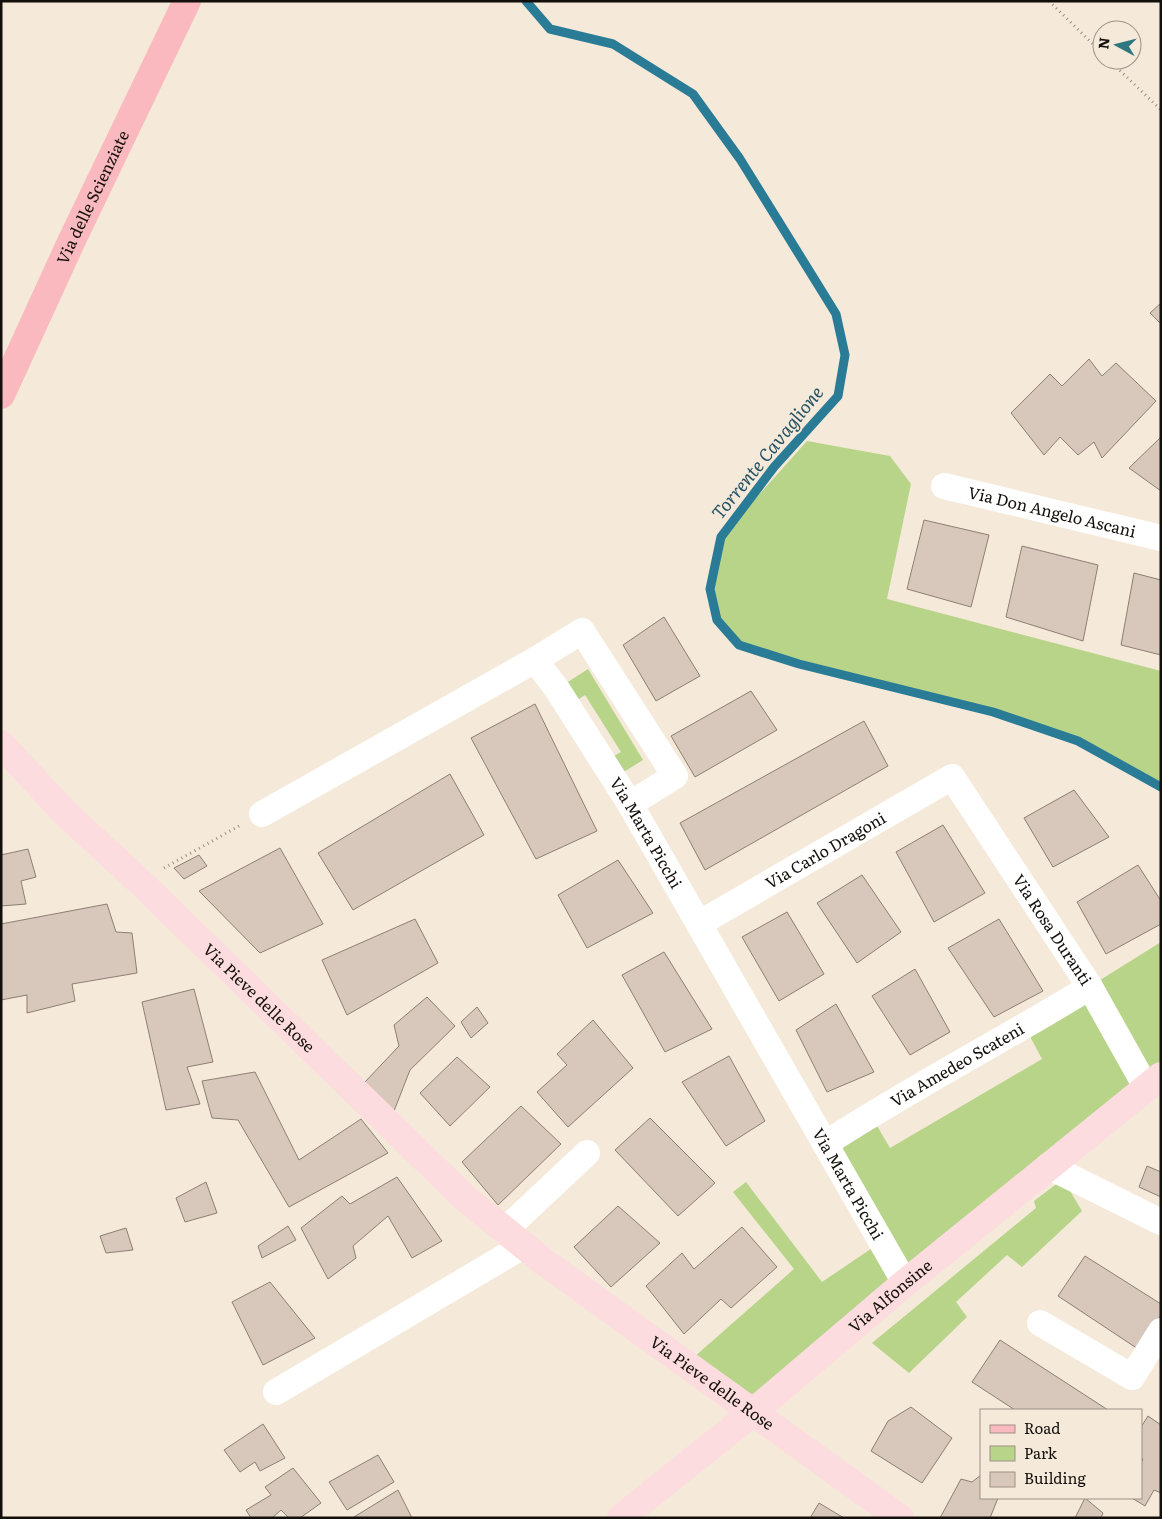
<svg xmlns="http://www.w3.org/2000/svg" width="1162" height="1519" viewBox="0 0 1162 1519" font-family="Literata,serif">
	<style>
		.green { fill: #b7d489 }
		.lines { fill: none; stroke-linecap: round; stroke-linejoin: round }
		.stream { stroke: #297b96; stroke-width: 9 }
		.building { fill: #d8c8bb; stroke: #8d7f73 }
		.path { stroke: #999185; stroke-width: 3; stroke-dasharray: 1 4; stroke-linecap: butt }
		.street { stroke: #fff; stroke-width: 26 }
		.secondary { stroke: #fcdcdf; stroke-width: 28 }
		.primary { stroke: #f9b9bf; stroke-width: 28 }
		.labels { text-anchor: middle; stroke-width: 4; stroke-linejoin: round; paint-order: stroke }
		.street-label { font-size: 16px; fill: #130f0a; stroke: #f5e9d9 }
		.water-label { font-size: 18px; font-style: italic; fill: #235265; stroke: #f5e9d9 }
	</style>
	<rect width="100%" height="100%" fill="#f5e9d9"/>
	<path class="green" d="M807,441l83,15 21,28 -24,115 274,72v116l-83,-46 -85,-29 -194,-48 -60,-19 -22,-25 -7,-31 11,-52z
		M588,669l55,91 -29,18 -11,-16 18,-10 -36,-57 -17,11 -11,-17z
		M1161,942v134l-409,337 -67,-48 109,-96 -61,-77 13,-10 76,100 59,-40 -56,-98 45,-30 20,34 152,-89 -17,-32z
		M1063,1179l19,32 -60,56 -15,-12 -51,47 11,15 -58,56 -37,-30 164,-135 -2,-7z"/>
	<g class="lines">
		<path class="stream" d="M526,1l24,28 63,15 80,50 47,65 96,155 9,41 -7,41 -64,71 -53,70 -11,52 7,31 22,25 60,19 194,48 85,29 83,46"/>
	</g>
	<path class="building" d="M1161,303v21l-11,-11z
		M1089,359l13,17 14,-13 40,38 -54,57 -8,-16 -16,13 -18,-18 -16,18 -33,-42 39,-39 12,12z
		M1161,437v54l-32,-23z
		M924,520l65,15 -18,72 -64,-18z
		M1022,546l76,19 -15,76 -77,-24z
		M1134,573l27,7v75l-40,-10z
		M664,617l36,59 -44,25 -33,-56z
		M751,691l26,39 -82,47 -24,-41z
		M535,704l62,127 -61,28 -65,-121z
		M864,721l24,45 -183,104 -25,-47z
		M450,774l34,61 -131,75 -35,-57z
		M1074,790l35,47 -56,30 -29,-49z
		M943,825l42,68 -51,29 -38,-70z
		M280,848l43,76 -63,29 -61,-62z
		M28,849l8,28 -15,4 5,23 -25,2v-51z
		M199,855l8,11 -23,13 -10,-11z
		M618,860l35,53 -66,35 -29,-53z
		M1138,865l23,36v23l-55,30 -29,-52z
		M862,875l39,57 -44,31 -40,-60z
		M107,904l9,28 16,1 5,40 -65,11 3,17 -48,12v-18l-26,5v-76z
		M787,912l37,62 -45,27 -37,-64z
		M415,919l23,44 -91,52 -25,-55z
		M999,919l44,72 -49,26 -46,-69z
		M664,952l48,77 -47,23 -43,-77z
		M915,969l35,63 -40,23 -38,-59z
		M194,989l19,73 -26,5 13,37 -34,6 -24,-108z
		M427,997l28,29 -45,44 -16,41 -30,-28 35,-37 -5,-21z
		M836,1004l38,68 -47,20 -31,-62z
		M477,1007l11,16 -17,15 -10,-16z
		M593,1020l40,48 -65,59 -31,-35 30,-27 -10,-11z
		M729,1056l36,65 -39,25 -44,-64z
		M457,1057l33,30 -40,39 -30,-33z
		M255,1072l44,88 62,-41 27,34 -99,54 -51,-87 -26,-2 -10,-37z
		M521,1106l40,38 -63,61 -36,-43z
		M650,1118l65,65 -37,33 -63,-66z
		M1147,1166l14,6v25l-22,-10z
		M397,1177l45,64 -30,17 -24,-42 -35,30 3,12 -28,21 -27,-51 41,-32 8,8z
		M206,1182l11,31 -32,9 -9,-24z
		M618,1206l42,37 -49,44 -37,-40z
		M288,1226l8,14 -34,18 -4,-12z
		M742,1227l35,40 -46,41 -10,-9 -37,35 -38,-48 36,-33 12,16z
		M126,1228l7,22 -27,3 -6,-17z
		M1085,1256l76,48v11l-23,34 -80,-53z
		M270,1282l45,56 -52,27 -31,-63z
		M1000,1340l108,70h-93l-43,-28z
		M911,1407l41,31 -30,45 -51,-32 17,-30z
		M1148,1416l13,9v68l-7,-3 -9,16 -13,-8h9v-34l2,-5 -2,-1v-31z
		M263,1424l22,34 -25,13 -5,-9 -15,10 -16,-22z
		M378,1455l16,27 -47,28 -18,-28z
		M293,1468l28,35 -21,15h-11l-8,-8 -9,8h-21l-5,-8 25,-15 -6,-8z
		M981,1475v23h17l-8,20h-50l21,-39 11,3z
		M398,1490l14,28h-58v-1z
		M1085,1498l18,15 -2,5h-26z
		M819,1503l25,15h-34z"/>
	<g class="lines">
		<path class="path" d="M1049,1l53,52
			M1109,60l52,50
			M164,868l75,-42"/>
		<g class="street">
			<path id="s1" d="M944,486l217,52"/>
			<path d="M535,660l47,-29 93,145 -45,28"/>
			<path id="s2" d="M262,814l273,-154 22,29 73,115 275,479"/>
			<path id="s3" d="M700,923l252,-146 138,210 56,100"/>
			<path id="s4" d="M825,1144c86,-56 177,-103 265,-157"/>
			<path d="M1048,1166l113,56"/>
			<path d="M504,1231l83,-78"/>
			<path d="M1040,1323l92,54 29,-46"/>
			<path d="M276,1392l247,-146"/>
		</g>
		<g class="secondary">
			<path id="s5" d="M1,744l65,70 73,67 326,317 79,64 356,256"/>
			<path id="s6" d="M621,1518l131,-105 153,-130 256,-207"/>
		</g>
		<path class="primary" id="s7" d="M1,395l71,-155 115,-239"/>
	</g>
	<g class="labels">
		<g class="street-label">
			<text dy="6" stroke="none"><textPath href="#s7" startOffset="218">Via delle Scienziate</textPath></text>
			<text dy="6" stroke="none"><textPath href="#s1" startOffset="111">Via Don Angelo Ascani</textPath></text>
			<text dy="6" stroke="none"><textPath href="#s2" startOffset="519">Via Marta Picchi</textPath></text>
			<text dy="6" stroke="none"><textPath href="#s3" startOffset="145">Via Carlo Dragoni</textPath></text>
			<text dy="6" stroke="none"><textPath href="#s3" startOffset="474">Via Rosa Duranti</textPath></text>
			<text dy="6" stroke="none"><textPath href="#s5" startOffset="362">Via Pieve delle Rose</textPath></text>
			<text dy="6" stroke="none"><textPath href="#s4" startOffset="154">Via Amedeo Scateni</textPath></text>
			<text dy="6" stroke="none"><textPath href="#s2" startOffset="924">Via Marta Picchi</textPath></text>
			<text dy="6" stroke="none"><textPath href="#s6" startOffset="349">Via Alfonsine</textPath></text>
			<text dy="6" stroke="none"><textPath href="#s5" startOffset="958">Via Pieve delle Rose</textPath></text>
		</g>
		<g class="water-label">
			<text transform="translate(768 453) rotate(-51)" y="6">Torrente Cavaglione</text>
		</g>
	</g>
	<rect width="1162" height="1519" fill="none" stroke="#130f0a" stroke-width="5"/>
	<rect x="980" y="1409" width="162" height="90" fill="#f5e9d9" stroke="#9b9286"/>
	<rect x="990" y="1425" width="25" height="8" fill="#f9b9bf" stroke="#9b9286"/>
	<text x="1024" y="1434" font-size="15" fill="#130f0a">Road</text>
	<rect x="990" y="1446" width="25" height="15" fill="#b7d489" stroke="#9b9286"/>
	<text x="1024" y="1459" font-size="15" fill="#130f0a">Park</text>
	<rect x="990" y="1472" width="25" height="15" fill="#d8c8bb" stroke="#9b9286"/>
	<text x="1024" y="1484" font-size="15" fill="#130f0a">Building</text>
	<g transform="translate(1117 45) rotate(277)"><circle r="24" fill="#f5e9d9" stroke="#9b9286"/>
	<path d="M0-4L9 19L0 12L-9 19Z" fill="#2e777e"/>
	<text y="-8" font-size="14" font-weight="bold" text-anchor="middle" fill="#130f0a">N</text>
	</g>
</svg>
